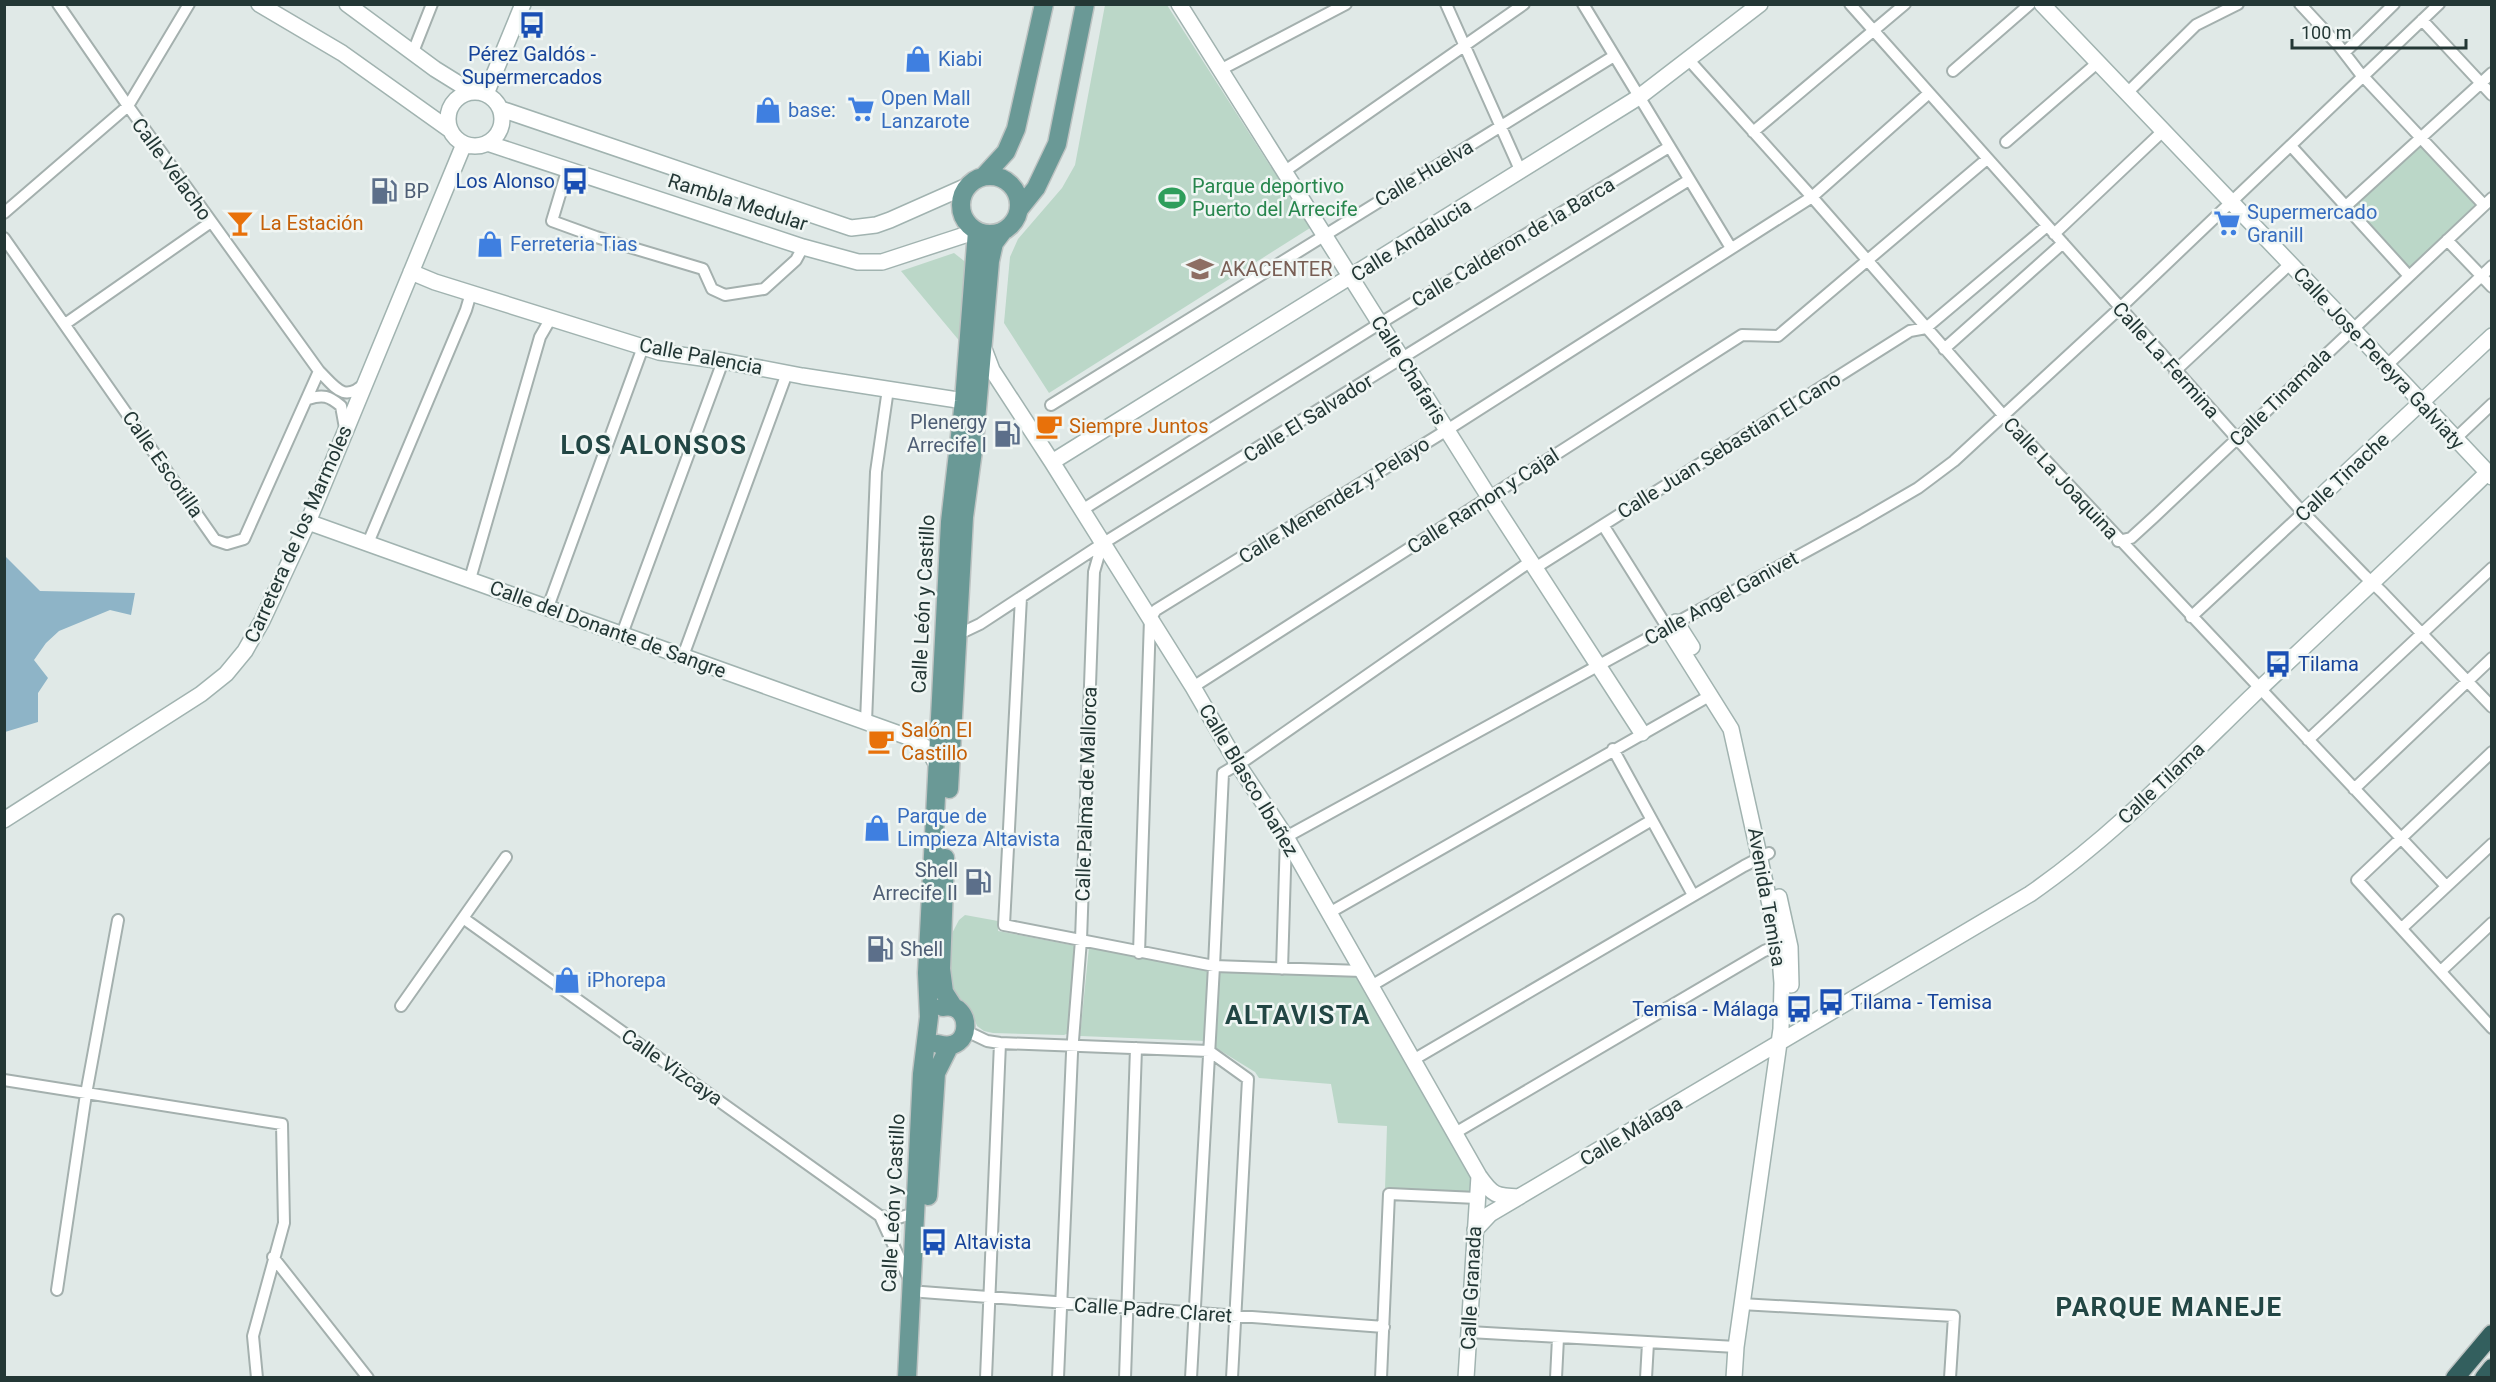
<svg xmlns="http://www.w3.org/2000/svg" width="2496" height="1382" viewBox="0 0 2496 1382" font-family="Roboto,sans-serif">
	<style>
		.green { fill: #bbd7c8 }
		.water { fill: #8eb4c7 }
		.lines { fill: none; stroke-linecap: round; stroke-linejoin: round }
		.street-casing { stroke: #a4b0ae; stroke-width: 14 }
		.secondary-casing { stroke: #a1b3b0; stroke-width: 18 }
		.primary-casing { stroke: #bdc3c2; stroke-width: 21 }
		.highway-casing { stroke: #bdc3c2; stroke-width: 21 }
		.street { stroke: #fff; stroke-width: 10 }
		.secondary { stroke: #fff; stroke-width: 15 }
		.primary { stroke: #6a9996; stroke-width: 18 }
		.highway { stroke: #335f5e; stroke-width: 18 }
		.labels { text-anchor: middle; stroke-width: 5; stroke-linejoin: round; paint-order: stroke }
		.transit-label { font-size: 20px; fill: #164399; stroke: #f0f6f4; text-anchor: start }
		.shop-label { font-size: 20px; fill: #366cbe; stroke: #f0f6f4; text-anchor: start }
		.street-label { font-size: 20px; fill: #233735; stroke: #f0f6f4 }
		.leisure-label { font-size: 20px; fill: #27864d; stroke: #f0f6f4; text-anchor: start }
		.service-label { font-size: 20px; fill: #4e5e75; stroke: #f0f6f4; text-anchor: start }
		.food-label { font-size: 20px; fill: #c56008; stroke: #f0f6f4; text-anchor: start }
		.education-label { font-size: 20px; fill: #785e54; stroke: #f0f6f4; text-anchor: start }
		.district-label { font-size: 26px; font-weight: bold; letter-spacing: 1.5px; fill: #224644; stroke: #f0f6f4 }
	</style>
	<rect width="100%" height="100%" fill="#e0e9e7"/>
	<path class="green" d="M1105,5h62l143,223 -261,165 -45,-70 6,-66 8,-18 44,-51 13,-23z
		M2420,142l59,63 -70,64 -58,-63z
		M954,253l14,11 -6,80 -61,-73z
		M965,915l33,6v10l78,15 -7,87 -5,2 -71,-2 -9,-2 -7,-5 -6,-16 -20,-22 -3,-47 11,-21z
		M1089,947l119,23 -3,71 -125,-5z
		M1219,970l137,7 118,204 -1,13 -88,-5 2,-63 -49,-3 -7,-39 -72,-6 -4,-6 -39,-24z"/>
	<path class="water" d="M4,555l36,36 95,2 -4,22 -21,-5 -51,21 -13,12 -12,17 14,18 -10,15v29l-33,10z"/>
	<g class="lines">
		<defs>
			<path id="street" d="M58,4l70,102 191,265c17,17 25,32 46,12
				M1446,4l75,168
				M1583,4l148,244
				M1850,4l447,502 67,69 18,17 110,115
				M2300,4l39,42 20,26 125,133
				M2422,20l70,75
				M413,52l19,-48
				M2345,52l49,-48
				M1688,59l124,138 191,218 443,471
				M1220,70l126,-66
				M1953,71l77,-67
				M2126,94l70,-69 42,-21
				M1753,132l152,-128
				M2006,142l90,-78
				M2291,146l118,130
				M567,171l-15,50 44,16 107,32 9,20 13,6 39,-6 32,-29 7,-13
				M1285,171l239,-167
				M2346,206l146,-133
				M4,213l124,-107 61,-102
				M2054,234l109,-103
				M4,238l211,302 12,4 17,-5 75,-168
				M2447,240l45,47
				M65,324l146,-102
				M1926,328l121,-102
				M1944,349l119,-106
				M2386,366l106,-100
				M2175,371l115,-107
				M308,399c15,-5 21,-3 33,7l4,22
				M1051,405l563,-349
				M2455,439l37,-35
				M1082,510l297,-186 290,-177
				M1603,525l64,102
				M2118,541l13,-3 23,-21 338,-319
				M368,543l98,-233 5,-17
				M1535,568l375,-237 16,-3
				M470,579l70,-242 11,-19
				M1021,597l-17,328 210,41 148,5
				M548,607l95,-260
				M2191,617l113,-105
				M622,634l101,-273
				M957,635l23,-11 122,-80 587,-364
				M683,656l104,-283
				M1193,687l549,-352 36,1 209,-177
				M866,722l10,-250 12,-83
				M2308,740l184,-172
				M1613,749l80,146
				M2492,752l-135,128 135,148
				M2354,789l138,-131
				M1329,913l382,-218
				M463,918l417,298 29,63
				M2402,928l90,-84
				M1139,953l11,-334 6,-9 291,-180 365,-233 116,-103
				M1282,969l4,-132 572,-314 60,-35 36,-27 166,-153 319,-304
				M2441,971l51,-48
				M1371,986l281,-166
				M401,1006l105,-149
				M966,1031l21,10 13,2 209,8 39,28 -16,299
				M1413,1060l331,-194 25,-13
				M4,1080l278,44 2,99 -31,113 4,42
				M1455,1133l309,-182 15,-6
				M880,1216l18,2 17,-5
				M273,1257l95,121
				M57,1290l29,-196 32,-174
				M922,1292l462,35
				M1741,1304l213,12 -4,62
				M1469,1332l267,15
				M986,1378l14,-335
				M1058,1378l14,-325 9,-113 13,-368 8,-28
				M1125,1378l11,-330
				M1191,1378l23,-412 9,-193 24,-14 284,-198
				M1381,1378l8,-184 88,4
				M1556,1378l2,-40
				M1646,1378l2,-35"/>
			<path id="secondary" d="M259,4l83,49 108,77
				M347,4l88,65 37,23
				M1179,4l310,493 153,236
				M2042,4l304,318 146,155
				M448 119a27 27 0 1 1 54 0a27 27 0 1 1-54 0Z
				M486,94l37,-90
				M501,109l350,119 25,-3 14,-5 79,-35
				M487,143l316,104 55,15h24l95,-31
				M411,272l24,10 224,70 64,9 79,15 162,25
				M984,349l8,21 60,92 141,225 44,76 49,74 193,339c14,20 17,20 40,21
				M1052,462l587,-365 121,-93
				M2304,512l188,-176
				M308,522l600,215c16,7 22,13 29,29
				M1676,622l16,25
				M1667,627l64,102 48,216 3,38 -1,46 -45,318 -2,31
				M4,820l197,-126 25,-20 19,-23 17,-30 46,-99 156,-378
				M1779,897l11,50 1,38
				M1475,1230l15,-16 540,-320c81,-56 150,-128 220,-196 79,-75 159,-149 237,-225
				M1466,1378l13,-202"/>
			<path id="primary" d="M984,176l22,-24 10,-23 28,-125
				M961 205a29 29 0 1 1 58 0a29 29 0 1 1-58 0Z
				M1020,208l16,-20 21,-44 28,-140
				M949,789l15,-272 10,-74 16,-182 4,-18 9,-12
				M945,858l-4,111 3,23 9,14
				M938,1044c36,11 35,-44 5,-37
				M928,1196l8,-123 14,-28
				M907,1378l15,-304 7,-57 -2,-44 23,-451 14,-121 13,-170"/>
			<path id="highway" d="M2455,1378l37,-44
				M2484,1378l8,-10"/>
		</defs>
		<use href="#street" class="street-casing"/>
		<use href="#secondary" class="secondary-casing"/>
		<use href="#primary" class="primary-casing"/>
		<use href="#highway" class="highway-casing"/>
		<use href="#street" class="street"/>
		<use href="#secondary" class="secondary"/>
		<use href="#primary" class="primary"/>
		<use href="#highway" class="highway"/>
	</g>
	<defs>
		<symbol id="bus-bare" viewBox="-9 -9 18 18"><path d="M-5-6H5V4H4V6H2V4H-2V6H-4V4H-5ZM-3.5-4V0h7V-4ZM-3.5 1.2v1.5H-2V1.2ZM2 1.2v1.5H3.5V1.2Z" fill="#1a4fb4" stroke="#f0f6f4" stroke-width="2.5" paint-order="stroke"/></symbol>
		<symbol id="shop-bare" viewBox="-9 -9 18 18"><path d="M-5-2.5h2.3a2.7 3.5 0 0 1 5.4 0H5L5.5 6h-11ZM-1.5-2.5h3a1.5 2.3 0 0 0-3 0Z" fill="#3f7fe0" stroke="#f0f6f4" stroke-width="2.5" paint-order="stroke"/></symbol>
		<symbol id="supermarket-bare" viewBox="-9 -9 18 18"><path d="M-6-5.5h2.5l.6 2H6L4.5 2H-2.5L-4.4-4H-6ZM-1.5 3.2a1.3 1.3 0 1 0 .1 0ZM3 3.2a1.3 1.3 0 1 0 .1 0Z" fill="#3f7fe0" stroke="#f0f6f4" stroke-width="2.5" paint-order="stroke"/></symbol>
		<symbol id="fuel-bare" viewBox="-9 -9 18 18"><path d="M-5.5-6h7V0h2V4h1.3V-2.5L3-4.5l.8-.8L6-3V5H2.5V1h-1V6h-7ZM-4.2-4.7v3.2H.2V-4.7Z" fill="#5c6f8a" stroke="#f0f6f4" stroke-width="2.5" paint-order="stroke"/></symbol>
		<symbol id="stadium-bare" viewBox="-9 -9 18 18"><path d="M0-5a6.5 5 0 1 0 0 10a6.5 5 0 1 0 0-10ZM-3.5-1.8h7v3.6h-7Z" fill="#2e9e5b" stroke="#f0f6f4" stroke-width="2.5" paint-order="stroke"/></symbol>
		<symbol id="bar-bare" viewBox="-9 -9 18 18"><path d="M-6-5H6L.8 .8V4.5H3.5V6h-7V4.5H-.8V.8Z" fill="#e8710a" stroke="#f0f6f4" stroke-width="2.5" paint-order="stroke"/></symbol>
		<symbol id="school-bare" viewBox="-9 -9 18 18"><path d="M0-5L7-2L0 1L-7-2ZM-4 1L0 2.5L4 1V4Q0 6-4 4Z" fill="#8d6e63" stroke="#f0f6f4" stroke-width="2.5" paint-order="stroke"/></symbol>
		<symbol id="cafe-bare" viewBox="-9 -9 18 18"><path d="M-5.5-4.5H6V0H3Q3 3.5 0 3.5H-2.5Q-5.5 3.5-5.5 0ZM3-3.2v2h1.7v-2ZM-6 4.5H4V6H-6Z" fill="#e8710a" stroke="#f0f6f4" stroke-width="2.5" paint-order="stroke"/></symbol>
	</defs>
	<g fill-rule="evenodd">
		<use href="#bus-bare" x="513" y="6" width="38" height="38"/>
		<use href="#shop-bare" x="899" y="40" width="38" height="38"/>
		<use href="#supermarket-bare" x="842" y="90" width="38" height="38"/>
		<use href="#shop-bare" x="749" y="91" width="38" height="38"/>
		<use href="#bus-bare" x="556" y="162" width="38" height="38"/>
		<use href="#fuel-bare" x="365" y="172" width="38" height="38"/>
		<use href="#stadium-bare" x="1153" y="179" width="38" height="38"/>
		<use href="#bar-bare" x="221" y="204" width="38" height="38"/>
		<use href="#supermarket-bare" x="2208" y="204" width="38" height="38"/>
		<use href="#shop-bare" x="471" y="225" width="38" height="38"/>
		<use href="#school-bare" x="1181" y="250" width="38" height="38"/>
		<use href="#cafe-bare" x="1030" y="407" width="38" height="38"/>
		<use href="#fuel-bare" x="988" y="415" width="38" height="38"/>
		<use href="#bus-bare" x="2259" y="645" width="38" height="38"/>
		<use href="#cafe-bare" x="862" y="722" width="38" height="38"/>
		<use href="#shop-bare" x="858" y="809" width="38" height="38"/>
		<use href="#fuel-bare" x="959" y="863" width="38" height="38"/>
		<use href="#fuel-bare" x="861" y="930" width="38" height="38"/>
		<use href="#shop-bare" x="548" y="961" width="38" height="38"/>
		<use href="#bus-bare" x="1812" y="983" width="38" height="38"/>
		<use href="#bus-bare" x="1780" y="990" width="38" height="38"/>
		<use href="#bus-bare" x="915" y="1223" width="38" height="38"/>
	</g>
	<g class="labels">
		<g class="transit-label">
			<text x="532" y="61" text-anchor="middle">Pérez Galdós -<tspan x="532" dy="23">Supermercados</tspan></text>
			<text x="555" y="188" text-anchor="end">Los Alonso</text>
			<text x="2298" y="671">Tilama</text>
			<text x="1851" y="1009">Tilama - Temisa</text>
			<text x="1779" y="1016" text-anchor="end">Temisa - Málaga</text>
			<text x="954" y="1249">Altavista</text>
		</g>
		<g class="shop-label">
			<text x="938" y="66">Kiabi</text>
			<text x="881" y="105">Open Mall<tspan x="881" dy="23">Lanzarote</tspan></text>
			<text x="788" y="117">base:</text>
			<text x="2247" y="219">Supermercado<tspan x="2247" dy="23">Granill</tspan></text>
			<text x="510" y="251">Ferreteria Tias</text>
			<text x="897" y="823">Parque de<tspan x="897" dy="23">Limpieza Altavista</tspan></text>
			<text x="587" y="987">iPhorepa</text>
		</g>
		<g class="street-label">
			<text transform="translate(172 169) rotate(54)" y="7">Calle Velacho</text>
			<text transform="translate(1424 173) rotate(-31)" y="7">Calle Huelva</text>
			<text transform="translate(738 202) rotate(18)" y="7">Rambla Medular</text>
			<text transform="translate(1411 240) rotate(-32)" y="7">Calle Andalucia</text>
			<text transform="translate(1513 242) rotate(-31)" y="7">Calle Calderon de la Barca</text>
			<text transform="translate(701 356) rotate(11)" y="7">Calle Palencia</text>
			<text transform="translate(2379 358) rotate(47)" y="7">Calle Jose Pereyra Galviaty</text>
			<text transform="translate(2166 360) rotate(48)" y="7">Calle La Fermina</text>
			<text transform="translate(1409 370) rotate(58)" y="7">Calle Chafaris</text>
			<text transform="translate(2280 397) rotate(-44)" y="7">Calle Tinamala</text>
			<text transform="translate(1308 418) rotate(-32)" y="7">Calle El Salvador</text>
			<text transform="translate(1729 445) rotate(-32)" y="7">Calle Juan Sebastian El Cano</text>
			<text transform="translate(163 464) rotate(55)" y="7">Calle Escotilla</text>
			<text transform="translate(2342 477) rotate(-43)" y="7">Calle Tinache</text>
			<text transform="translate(2061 478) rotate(47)" y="7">Calle La Joaquina</text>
			<text transform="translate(1334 500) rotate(-32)" y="7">Calle Menendez y Pelayo</text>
			<text transform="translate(1483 501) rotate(-33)" y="7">Calle Ramon y Cajal</text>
			<text transform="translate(298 534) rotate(-66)" y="7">Carretera de los Marmoles</text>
			<text transform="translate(1721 598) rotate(-29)" y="7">Calle Angel Ganivet</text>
			<text transform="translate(923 604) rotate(-87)" y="7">Calle León y Castillo</text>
			<text transform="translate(608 629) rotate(20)" y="7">Calle del Donante de Sangre</text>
			<text transform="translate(1249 780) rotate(59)" y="7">Calle Blasco Ibañez</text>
			<text transform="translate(2161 783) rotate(-43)" y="7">Calle Tilama</text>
			<text transform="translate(1086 794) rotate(-88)" y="7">Calle Palma de Mallorca</text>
			<text transform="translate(1767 897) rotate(80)" y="7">Avenida Temisa</text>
			<text transform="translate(672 1067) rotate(35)" y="7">Calle Vizcaya</text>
			<text transform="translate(1631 1131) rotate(-31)" y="7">Calle Málaga</text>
			<text transform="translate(893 1203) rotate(-87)" y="7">Calle León y Castillo</text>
			<text transform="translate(1471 1288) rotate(-87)" y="7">Calle Granada</text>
			<text transform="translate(1153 1310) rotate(4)" y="7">Calle Padre Claret</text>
		</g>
		<g class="leisure-label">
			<text x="1192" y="193">Parque deportivo<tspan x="1192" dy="23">Puerto del Arrecife</tspan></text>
		</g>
		<g class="service-label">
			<text x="404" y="198">BP</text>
			<text x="987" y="429" text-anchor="end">Plenergy<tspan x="987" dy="23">Arrecife I</tspan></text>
			<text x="958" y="877" text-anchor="end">Shell<tspan x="958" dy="23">Arrecife II</tspan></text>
			<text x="900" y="956">Shell</text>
		</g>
		<g class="food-label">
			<text x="260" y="230">La Estación</text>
			<text x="1069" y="433">Siempre Juntos</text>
			<text x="901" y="737">Salón El<tspan x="901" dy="23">Castillo</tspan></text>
		</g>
		<g class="education-label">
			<text x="1220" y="276">AKACENTER</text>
		</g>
		<g class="district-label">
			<text x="654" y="454">LOS ALONSOS</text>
			<text x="1298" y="1024">ALTAVISTA</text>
			<text x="2169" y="1316">PARQUE MANEJE</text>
		</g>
	</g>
	<rect width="2496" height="1382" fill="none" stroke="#233735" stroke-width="12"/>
	<path d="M2292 39v9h174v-9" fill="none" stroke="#233735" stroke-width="3"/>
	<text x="2301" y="39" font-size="18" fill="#233735" stroke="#f0f6f4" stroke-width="4.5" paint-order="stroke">100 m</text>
</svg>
